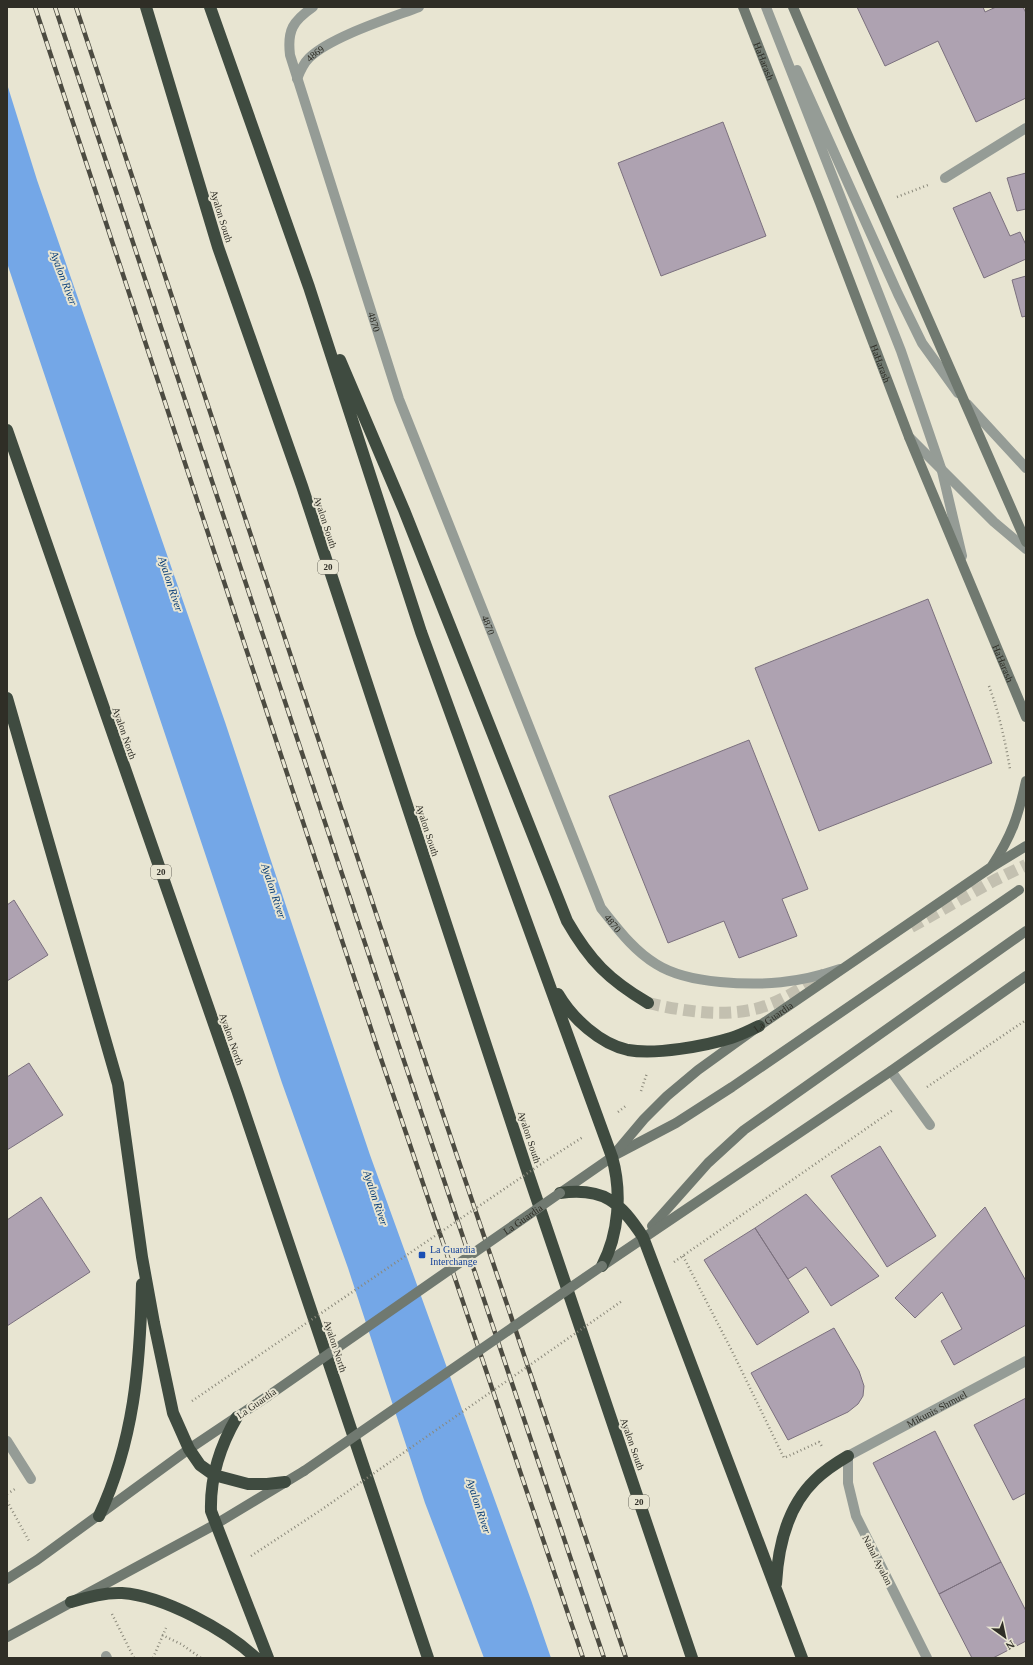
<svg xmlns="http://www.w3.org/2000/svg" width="1033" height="1665" viewBox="0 0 1033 1665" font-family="Georgia,serif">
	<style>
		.water { fill: #74a7e7 }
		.building { fill: #aea2b1; stroke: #7b707e }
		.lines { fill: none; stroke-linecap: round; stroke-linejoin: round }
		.motorway-tunnel { stroke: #c3c0b0; stroke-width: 12; stroke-dasharray: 12 6; stroke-linecap: butt }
		.path { stroke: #8a887a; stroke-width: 2.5; stroke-dasharray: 1 3; stroke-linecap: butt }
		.service { stroke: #959c96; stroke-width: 10 }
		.minor { stroke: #959c96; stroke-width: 10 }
		.tertiary { stroke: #959c96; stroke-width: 10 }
		.secondary { stroke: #707970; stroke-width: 10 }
		.motorway { stroke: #3f4b40; stroke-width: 12 }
		.rail-casing { stroke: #4c4b41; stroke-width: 4.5 }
		.rail { stroke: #e8e5d2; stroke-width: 3; stroke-dasharray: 9; stroke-linecap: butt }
		.path-bridge { stroke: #8a887a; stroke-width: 2.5; stroke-dasharray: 1 3; stroke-linecap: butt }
		.secondary-bridge { stroke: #707970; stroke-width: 10 }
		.transit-dot { fill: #1a4fb4; stroke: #e8e5d2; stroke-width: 1.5 }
		.labels { text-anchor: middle; stroke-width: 4; stroke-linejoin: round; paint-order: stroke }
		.shield { fill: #e8e5d2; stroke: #66655a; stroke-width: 1 }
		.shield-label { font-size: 9px; font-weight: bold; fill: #2f2e26 }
		.street-label { font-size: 10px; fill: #2f2e26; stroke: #e8e5d2 }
		.transit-label { font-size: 10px; fill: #164399; stroke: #e8e5d2; text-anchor: start }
		.water-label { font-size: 11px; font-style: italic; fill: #083d76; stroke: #e8e5d2 }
	</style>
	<rect width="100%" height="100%" fill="#e8e5d2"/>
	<path class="water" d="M7,84l30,96 188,542 71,214 74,219 161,445 20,58h-67l-59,-155 -77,-235 -66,-185 -275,-820z"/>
	<path class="building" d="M857,7h126l2,5 11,-5h27l3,6v85l-50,24 -38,-81 -53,25z
		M723,122l43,114 -105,40 -43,-113z
		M1026,173v36l-9,2 -10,-33z
		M990,192l20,44 10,-4 6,13v14l-42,19 -31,-70z
		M1026,276v40l-4,1 -10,-37z
		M928,599l64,164 -173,68 -64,-163z
		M749,740l59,149 -26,10 15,37 -58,22 -15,-37 -56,22 -59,-147z
		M14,900l34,55 -41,26v-76z
		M29,1063l34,52 -56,35v-73z
		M880,1146l56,90 -49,31 -56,-91z
		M806,1194l73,82 -48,30 -25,-39 -18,12 -33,-51z
		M41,1197l49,75 -83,54v-106z
		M985,1207l41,74v44l-72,40 -13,-24 21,-12 -20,-37 -27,26 -20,-20z
		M755,1228l54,84 -52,33 -53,-85z
		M834,1328l25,43 5,15 -1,10 -5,8 -10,8 -60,28 -37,-67z
		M1026,1398v95l-13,7 -39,-75z
		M935,1431l66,131 -62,32 -66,-131z
		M1001,1562l25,49v30l-33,17h-21l-33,-64z"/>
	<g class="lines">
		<path class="motorway-tunnel" d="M911,927l84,-47 31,-15
			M648,1003c35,8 72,14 107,6 25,-6 48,-22 70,-35"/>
		<path class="path" d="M897,197l31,-12
			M989,686c10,27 16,54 21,83
			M927,1087l99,-67
			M641,1091l6,-18
			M618,1112l9,-7
			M547,1160l36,-23
			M683,1256l50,97 51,105 35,-16 4,6
			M674,1262l219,-152
			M192,1401l60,-41
			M7,1494l8,-5
			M7,1501l22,40
			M251,1556l70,-46
			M112,1614l22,44
			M162,1635l19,9 20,14
			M153,1658l13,-30"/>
		<path class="service" d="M766,7l135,344 41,120 20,85
			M797,70l101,224 24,49 36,50
			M891,1071l39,54
			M106,1656l1,2"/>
		<g class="minor">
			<path id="s1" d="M313,7c-20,14 -26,23 -23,48l109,344 202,509c17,21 32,42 55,56 19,12 42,16 64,18 43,4 79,1 120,-13"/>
			<path id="s2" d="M297,79c3,-8 6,-15 12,-21 21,-21 81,-40 110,-51"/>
			<path d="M945,178l81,-50"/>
			<path d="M7,1441l24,38"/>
			<path id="s3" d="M927,1658l-71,-142 -8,-33v-27l178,-95"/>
		</g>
		<path class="tertiary" d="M967,404l59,64
			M909,437l85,85 32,27"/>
		<g class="secondary">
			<path id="s4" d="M743,7l77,196 89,234 117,280"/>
			<path d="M793,7l52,122 181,413"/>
			<path d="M992,866c20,-31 26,-49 34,-85"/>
			<path d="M617,1154l59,-31 56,-36 287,-197"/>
			<path id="s5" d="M560,1193l52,-36 32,-38 23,-23 31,-26 61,-44 231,-158 36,-22"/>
			<path d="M652,1226l56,-63 36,-33 282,-199"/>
			<path d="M602,1266l289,-195 135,-95"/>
			<path d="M7,1579l30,-19 152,-111 79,-53"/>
			<path d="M7,1637l209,-113 88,-53"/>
		</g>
		<path class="motorway" d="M146,7l72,240 84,239 226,687 164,485
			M210,7l99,280 112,345 191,525c10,35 7,77 -10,109
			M340,360l64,150 163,411c23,40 42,59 81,82
			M7,430l230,660 191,568
			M7,698l111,386 24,173 12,66 19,90 16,36 11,16 14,10 34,9h19l18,-2
			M558,994c14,24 42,50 70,56 28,5 77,-4 103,-12 10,-3 19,-8 28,-12
			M560,1193c44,-6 60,9 83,44l159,421
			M237,1417c-17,29 -27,60 -26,94l57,147
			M99,1516c35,-75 41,-150 43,-232
			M776,1584c2,-37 12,-78 39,-104 10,-10 21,-17 33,-24
			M71,1602c16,-5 34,-10 51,-9 42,3 104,37 134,65"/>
		<defs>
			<path id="rail" d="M35,7l341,1037 207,614
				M55,7l341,1030 208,621
				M76,7l339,1024 211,627"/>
		</defs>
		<use href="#rail" class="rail-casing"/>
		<use href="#rail" class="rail"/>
		<path class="path-bridge" d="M252,1360l292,-198
			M321,1510l301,-209"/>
		<g class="secondary-bridge">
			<path id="s6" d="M268,1396l292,-203"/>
			<path d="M304,1471l298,-205"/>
		</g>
	</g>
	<rect class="transit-dot" x="418" y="1251" width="8" height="8" rx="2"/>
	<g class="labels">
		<g class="shield">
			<rect x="318" y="560" width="20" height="14" rx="3"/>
			<rect x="151" y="865" width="20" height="14" rx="3"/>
			<rect x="629" y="1495" width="20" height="14" rx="3"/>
		</g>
		<g class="shield-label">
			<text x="328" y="570">20</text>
			<text x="161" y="875">20</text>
			<text x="639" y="1505">20</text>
		</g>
		<g class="street-label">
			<text dy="4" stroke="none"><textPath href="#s2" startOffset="32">4869</textPath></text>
			<text dy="4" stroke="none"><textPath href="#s4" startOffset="58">HaHarash</textPath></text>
			<text transform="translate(222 216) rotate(73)" y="4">Ayalon South</text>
			<text dy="4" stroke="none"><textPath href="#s1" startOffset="337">4870</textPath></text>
			<text dy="4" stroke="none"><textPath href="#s4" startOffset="382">HaHarash</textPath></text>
			<text transform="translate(326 522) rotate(72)" y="4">Ayalon South</text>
			<text dy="4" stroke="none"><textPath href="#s1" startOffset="661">4870</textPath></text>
			<text dy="4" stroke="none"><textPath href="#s4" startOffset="706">HaHarash</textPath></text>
			<text transform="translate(125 733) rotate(71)" y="4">Ayalon North</text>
			<text transform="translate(428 830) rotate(72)" y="4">Ayalon South</text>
			<text dy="4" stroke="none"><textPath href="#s1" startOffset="985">4870</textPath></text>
			<text dy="4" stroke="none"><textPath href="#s5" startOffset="278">La Guardia</textPath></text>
			<text transform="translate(232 1039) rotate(71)" y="4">Ayalon North</text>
			<text transform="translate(530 1137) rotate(72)" y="4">Ayalon South</text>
			<text dy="4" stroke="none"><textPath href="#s6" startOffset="310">La Guardia</textPath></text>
			<text transform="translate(336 1346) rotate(72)" y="4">Ayalon North</text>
			<text transform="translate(256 1403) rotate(-35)" y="4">La Guardia</text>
			<text dy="4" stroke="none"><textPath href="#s3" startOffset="320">Mikunis Shmuel</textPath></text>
			<text transform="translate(633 1444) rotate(71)" y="4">Ayalon South</text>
			<text transform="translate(878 1560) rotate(63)" y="4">Nahal Ayalon</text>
		</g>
		<g class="transit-label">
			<text x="430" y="1253">La Guardia<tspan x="430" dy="12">Interchange</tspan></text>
		</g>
		<g class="water-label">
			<text transform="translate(64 278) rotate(69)" y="4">Ayalon River</text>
			<text transform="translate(171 584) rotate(72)" y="4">Ayalon River</text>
			<text transform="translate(274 891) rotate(72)" y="4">Ayalon River</text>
			<text transform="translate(376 1198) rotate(72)" y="4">Ayalon River</text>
			<text transform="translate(479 1506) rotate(72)" y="4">Ayalon River</text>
		</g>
	</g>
	<rect width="1033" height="1665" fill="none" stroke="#2f2e26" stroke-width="16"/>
	<g transform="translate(1005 1637) rotate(147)" stroke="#e8e5d2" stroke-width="3" paint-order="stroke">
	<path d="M0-3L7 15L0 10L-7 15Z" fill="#2f2e26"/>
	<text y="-6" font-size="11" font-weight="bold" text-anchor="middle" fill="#2f2e26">N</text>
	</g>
</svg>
